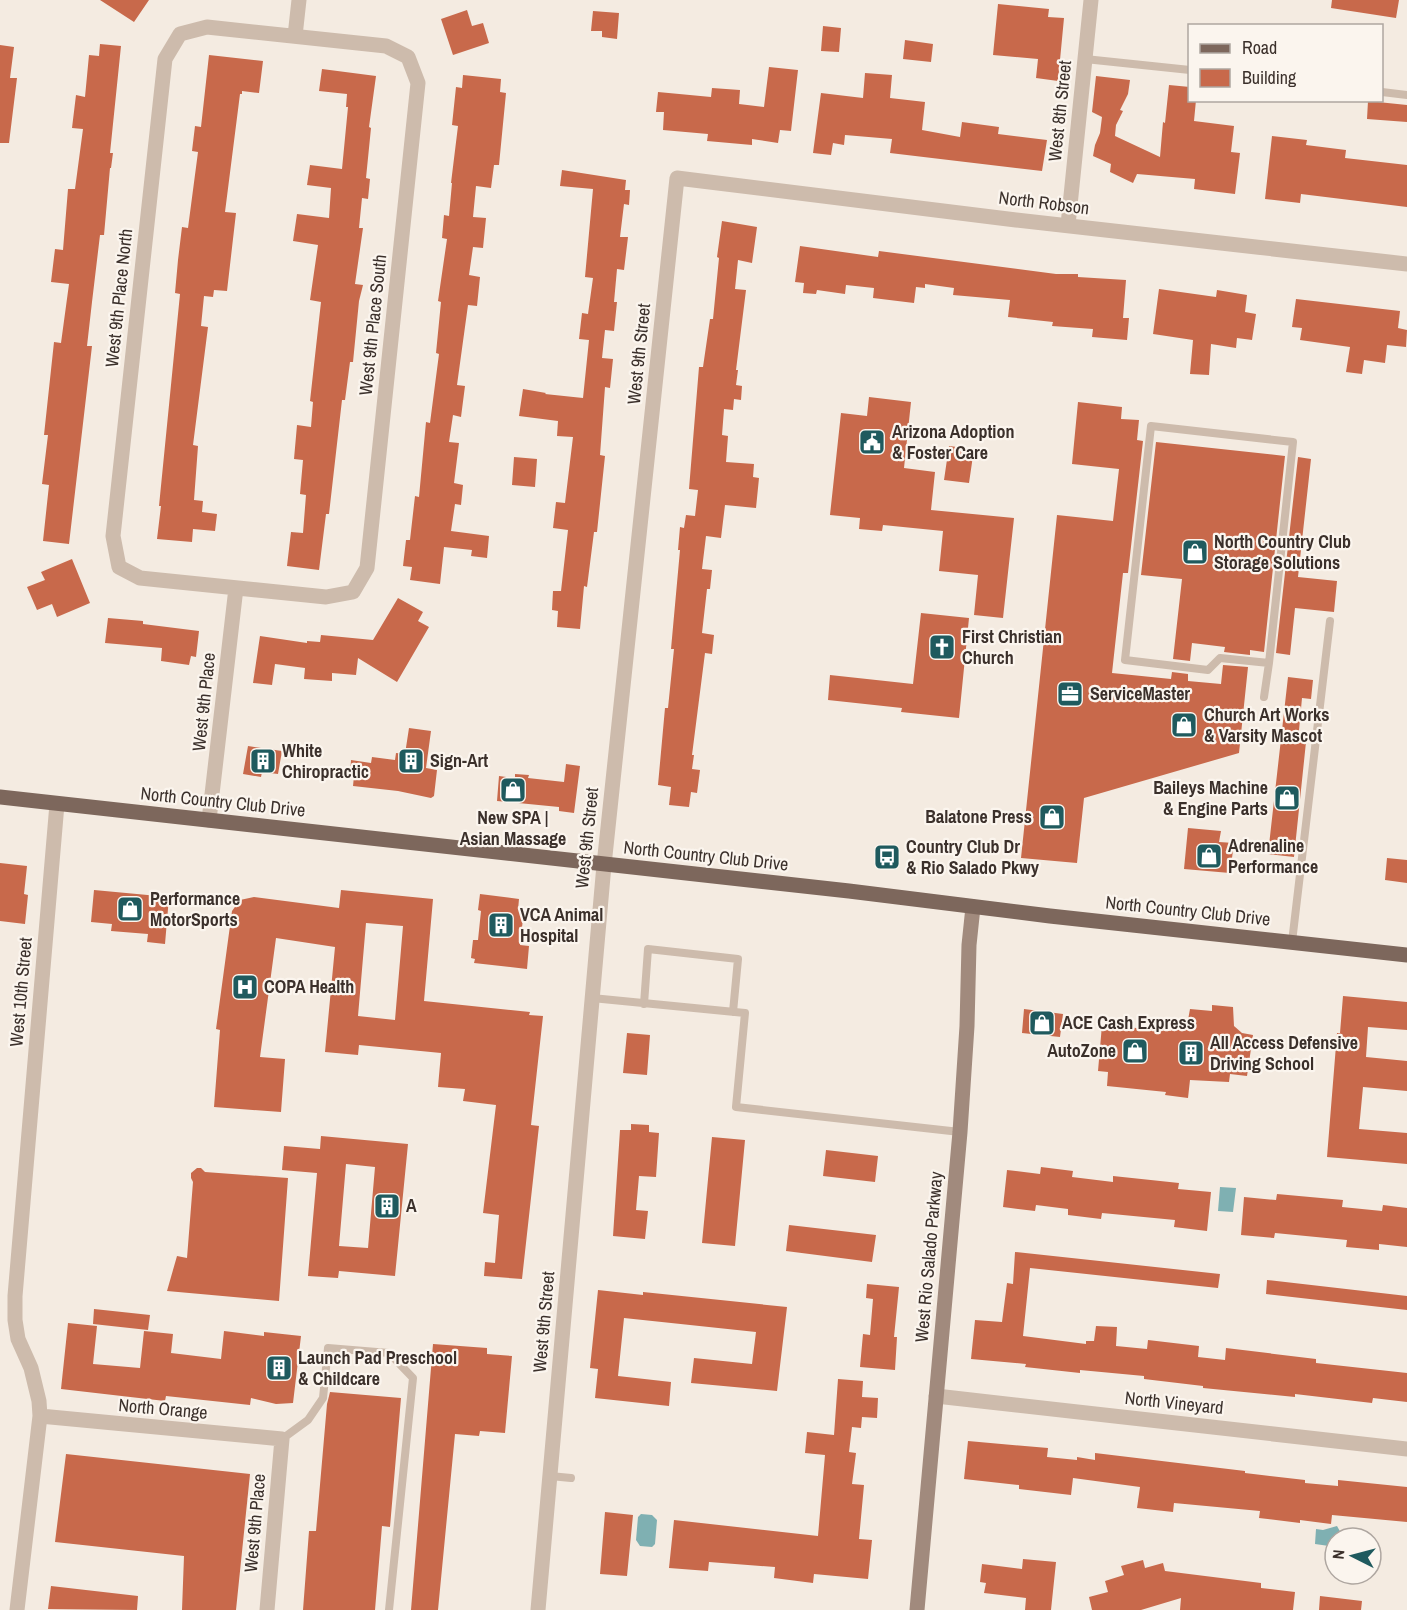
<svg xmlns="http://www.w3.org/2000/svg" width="1407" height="1610" viewBox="0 0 1407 1610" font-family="'Archivo Narrow',sans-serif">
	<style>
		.water { fill: #7fb0b2 }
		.building { fill: #c8694b; fill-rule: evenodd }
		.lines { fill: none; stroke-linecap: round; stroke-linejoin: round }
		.service { stroke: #cdbbac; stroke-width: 8 }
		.minor { stroke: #cdbbac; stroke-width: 15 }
		.secondary { stroke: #a18a7d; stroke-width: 15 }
		.primary { stroke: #7d675c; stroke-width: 15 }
		.labels { text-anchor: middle; stroke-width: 4.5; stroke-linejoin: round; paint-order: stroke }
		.street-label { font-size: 18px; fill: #3b302b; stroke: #fbf5ee }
		.poi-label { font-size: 18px; font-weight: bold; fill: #3b302b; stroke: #fbf5ee; text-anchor: start }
	</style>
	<rect width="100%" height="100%" fill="#f4ebe1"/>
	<path class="water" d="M1220,1187l16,1 -3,24 -15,-1z
		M641,1514l11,1 5,5 -2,24 -3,3 -12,-1 -4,-6 2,-23z
		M1337,1526l5,9 -7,3v3l-6,5 -14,-2 1,-15 7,1z"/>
	<path class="building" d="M100,0h49l-15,22z
		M1332,0h67l-3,18 -65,-10z
		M998,4l51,5 -1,8 16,1 -6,63 -22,-3 2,-19 -45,-4z
		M467,10l5,16 11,-3 6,20 -36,12 -12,-36z
		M593,11l26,2 -2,26 -15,-2v-6h-11z
		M823,26l18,2 -2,24 -18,-1z
		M905,40l28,4 -2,18 -28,-3z
		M100,44l21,2 -11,107h3l-2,15h-1l-6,67h-4l-8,67 -5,44h5l-23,198 -26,-3 6,-56 -7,-1 6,-49h-4l10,-93 7,1 8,-59 -18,-2 4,-33 8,1 5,-61h7l8,-60 -11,-1 4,-33 9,2 4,-42 10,1z
		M0,45l14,2 -4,31h7l-8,65h-9z
		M209,55l54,6 -4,32 -17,-2v3h-2l-15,118 11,1 -9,78 -13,-1 -1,7 -9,-1 -3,30 7,1 -15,118 5,1 -4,54 9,1 -1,11 15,2 -2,17 -22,-2 -1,13 -35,-3 4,-33h-2l21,-212 -5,-1 3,-33 4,-33 6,1 10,-76 -6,-1 3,-25 6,1z
		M769,67l29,3 -7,61 -11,-1 -2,13 -26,-4v6l-45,-4 1,-7 -45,-4 1,-18h-8l2,-20 53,5 1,-9 28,2 -1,14 25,3z
		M322,69l54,7 -7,51 2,1 -5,50 4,1 -2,20 -6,-1 -3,30h4l-8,56 8,1 -4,16 -6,61h-3l-5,38h-3l-13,114h-3l-7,56 -32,-4 4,-34 12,1 3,-38 -6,-1 3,-34 -9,-1 3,-34 14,2 2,-25 -3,-1 11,-99 -11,-2 8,-55 -25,-4 4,-27 32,4 2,-30 -24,-3 3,-20 32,4 6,-62h-2l1,-13 -28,-3z
		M865,73l27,2 -2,23 35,4 -3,28 38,7 2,-15 37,5 -1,7 49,6 -5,31 -152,-18 2,-14 -47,-4 -1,10 -11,-2 -2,12 -18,-2 8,-60 42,5z
		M463,75l38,4 -1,13 6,1 -7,72h-5l-3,23 -15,-2 -3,31 13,1 -3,30 -10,-1 -4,28 11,2 -3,29 -9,-1 -11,80 8,1 -4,31 -8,-2 -4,27 10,1 -5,40 9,2 -2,20 -6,-1 -4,27 38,5 -2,22 -16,-2 1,-6 -28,-3 -4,37 -30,-4 2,-13 -9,-1 3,-26h4l5,-44 4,1 7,-75 4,1 9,-69 -3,-1 5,-51 -3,-1 9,-62 -5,-1 2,-23 5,1 3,-33h-1l7,-57 -6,-1 4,-38 6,1z
		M1096,76l34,4 -2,14 -8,16 3,1 -7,14 -1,11 45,21 3,-35 2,1 4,-38 21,2v13h6l-2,21 40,5 -3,26 9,1 -5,41 -41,-5 1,-10 -58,-5 -4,9 -23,-11 1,-8 -18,-8 2,-11 5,-12 2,-16 -10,-5z
		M1368,101l39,4v17l-40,-3z
		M1272,136l35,4 -1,5 40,5 -1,8 62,7v42l-106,-13 -1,9 -35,-4z
		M562,170l64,10 -1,10h5l-1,15 -5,-1 -4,33h8l-4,33 -7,-1 -3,33h3l-3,29 -9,-1 -3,28 11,1 -3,29 -5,-1 -5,68 5,1 -8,76h-3l-7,55 -3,-1 -4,43 -23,-2 1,-16 -6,-1 1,-19h8l7,-61 -15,-2 3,-26 9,1 8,-66 -16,-1 1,-15 -39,-5 4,-27 23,4 -1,1 38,4 6,-58 -10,-1 3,-26 6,1 5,-36 -8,-1 8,-88 -33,-3z
		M722,221l35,6 -5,36 -14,-3 -3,29 11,1 -10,80h2l-2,15 6,1 -1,14 -7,-1 -1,11 -9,-1 -2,26 6,1 -2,26 28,2 -1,13 6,1 -3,30 -31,-3 -4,33 -15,-2 -4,33 10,1 -2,19h-3l-5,44 12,2 -2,19 -7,-1 -13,102h2l-2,14 8,1 -3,23 -6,-1 -2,15 -20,-2 2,-18 -13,-2 7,-77h3l6,-59h-3l9,-99h-2l2,-23 4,1 2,-13 9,1 3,-26 -9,-1 10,-122h4l7,-48h3l6,-61 -2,-1z
		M800,246l78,11 1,-6 177,23h22v3l48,3 -3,38h6l-2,22 -35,-3 1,-8 -41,-3 1,-4 -45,-5 2,-17 -57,-5 1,-7 -29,-4v4l-9,-1 -2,16 -41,-5 1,-10 -28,-3 -1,9 -28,-4 -1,4 -13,-1 1,-10 -9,-1z
		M1159,289l57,8 1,-7 30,5 -2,17 11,2 -4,26 -15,-2 -1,10 -25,-4 -2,31 -19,-1 3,-34 -40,-6z
		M1296,299l104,12 -2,17 9,2 -1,17 -19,-2 -2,18 -21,-3 -2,14 -16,-2 4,-25 -50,-7 2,-12 -10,-1z
		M869,397l42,5 -7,66 31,4 -4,38 83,8 -11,100 -29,-3 4,-40 -39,-4 4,-40 -60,-6 -1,6 -23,-2 1,-11 -30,-3 11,-102 26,3z
		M1078,402l44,5 -1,12 18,1 -2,20 6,1 -15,132h-5l-11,100 59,6 1,-7 16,2v7l33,3 2,-19 25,2 -9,86 -155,45 -7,65 -56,-5 36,-343 56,6 6,-52 -47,-5z
		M1156,442l129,14 -21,196 -14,-2v5l-26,-3 1,-5 -33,-4 -2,18 -17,-2 9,-80 -41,-4z
		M949,446l25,3 -5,34 -25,-3z
		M514,457l23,2 -2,28 -23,-2z
		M1298,457l13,2 -13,118 39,4 -3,31 -39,-4 -5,47 -14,-2z
		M72,559l18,44 -33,14 -5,-13 -15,6 -10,-23 18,-7 -4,-8z
		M398,598l25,14 -5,9 11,6 -32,55 -39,-24 -2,17 -24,-2v8l-28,-2 1,-11 -30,-4 -3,21 -19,-2 7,-47 47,7v-2l13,1 1,-7 52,5z
		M921,613l48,5 -10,100 -58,-6 1,-4 -74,-8 2,-25 83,9z
		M108,618l35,3v3l56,7 -3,26 -5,-1 -2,9 -28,-4 1,-13 -57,-5z
		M1288,677l25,3 -2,19 -9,-1 -4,43 8,1 -12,115 -26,-3z
		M409,728l22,3 -5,37 11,2 -3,26 -3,2 -33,-7 -45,-5 1,-10h-4l1,-16 20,3 1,-6 23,3 1,-7 9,1z
		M248,746l34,5 -4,23 -16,-2 -1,5 -18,-3z
		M566,764l14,2 -6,47 -15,-2v-4l-62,-6 2,-25 16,2v-4l14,1 -1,3 36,4z
		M1188,828l33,3 -2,11 15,1 -4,30 -46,-4z
		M1387,858l20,2v23l-22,-3z
		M0,863l27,3 -3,28 4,1 -3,29 -25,-3z
		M94,890l75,7 -4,47 -18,-2 1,-8 -37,-3 1,-7 -21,-2z
		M341,890l92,9 -9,102 106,11 -1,3 14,1 -12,109 8,1 -17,153 -38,-3 1,-14 10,1 4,-48 -16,-2 13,-108 -33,-4 2,-12 -27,-2 3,-34 -82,-8 -1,10 -33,-3 10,-105 -59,-9 -16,119 25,2 -4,53 -67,-5 6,-77 -4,-1 16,-118 8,-11 14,-3 85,11zM366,923l37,3 -8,94 -37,-4z
		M480,894l39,5 -1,11h6l-4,35 9,1 -2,23 -53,-6 1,-4 -4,-1 2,-18h5l3,-29 -3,-1z
		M1343,996l64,6v28l-39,-3 -2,30 41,4v30l-44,-4 -4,42 48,4v31l-80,-7 10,-124h3z
		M1212,1005l21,2 1,19 8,7 11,2 -6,41 -17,-2 -1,8 -39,-2 -2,18 -23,-3 1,-3 -59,-6 1,-14 -10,-1 4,-46 69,6 2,-12 15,1 2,-11 22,2z
		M1024,1009l39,5 -3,23 -38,-4z
		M627,1033l23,2 -3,40 -24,-2z
		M631,1124l18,1v7l10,1 -3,44 -17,-1 -3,34 12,1 -3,28 -32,-3 7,-106h11z
		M321,1136l87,8 -13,132 -56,-5 -1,7 -30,-2 9,-103 -35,-3 2,-24 36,3zM346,1164l29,3 -7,81 -29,-2z
		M712,1137l33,3 -10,106 -33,-3z
		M826,1150l52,6 -3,26 -52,-6z
		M1041,1167l32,4 -1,6 41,5v-6l66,7 -1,6 33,3 -4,39 -33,-4 1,-7 -73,-7 -1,6 -33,-4v-6l-32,-4 -1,6 -32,-4 4,-37 33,4z
		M197,1168h4l4,4 83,6 -9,123 -112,-10 10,-35 10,2 6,-76 -2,-4v-5z
		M1277,1194l66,6 -1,7 40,4 1,-6 24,3v39l-28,-3v6l-33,-3 1,-7 -72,-7 -1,5 -33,-3 3,-38 32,3z
		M789,1225l87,10 -4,27 -86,-11z
		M1015,1252l205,22 -2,14 -188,-20 -7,68 63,8v-3h8l2,-15 21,1 -1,19 31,3 1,-9 51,6 -1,11 27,3 1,-12 90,11v4l91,10v29l-34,-4 -1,5 -77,-9v3l-92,-9v-2l-59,-7v-3l-64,-6v3l-55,-6 1,-3 -55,-5 4,-39 27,2 5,-39 6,1z
		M1267,1280l140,16v14l-141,-16z
		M867,1284l32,3 -5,50h3l-2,33 -35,-3 3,-33 7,1 3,-36 -7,-1z
		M598,1290l45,5v-3l144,15 -10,84 -86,-8 3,-25 58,6 4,-32 -132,-14 -6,58 53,6 -2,24 -74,-8 3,-29 -8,-1z
		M94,1309l56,6 -2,15 -55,-6z
		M68,1323l29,3 -4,38 47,4 4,-37 29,3 -2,19 50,6 3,-28 40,5v-4l37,4 -8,67 -17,1 -25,-6 -1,7 -84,-9 -1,5 -104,-12z
		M433,1344l54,4v6l25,2 -7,77 -25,-2 -1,5 -24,-2 -17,176h-27z
		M838,1379l25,2 -1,16 16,1 -1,20 -15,-1 -1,11 -9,-1 -3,25 7,1 -4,31 12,1 -5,54 13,1 -4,39 -54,-5 -1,9 -39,-5 1,-11 -66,-5 -1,9 -39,-3 5,-48 144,16 7,-81 -20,-2 2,-21 27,3z
		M330,1392l71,6 -11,129 -8,-1 -7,84h-72l6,-79h7l11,-127z
		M968,1441l80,7 -1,9 30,3v-3l18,3v-7l150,18v2l60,7v3l33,3v-6l69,7v35l-75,-7 -1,9 -31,-4v3l-41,-5 1,-7 -86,-8 -1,9 -36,-4 3,-21 -67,-9 -2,17 -52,-6v-4l-55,-6z
		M66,1454l184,20 -14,136h-54l2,-54 -129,-14z
		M605,1512l28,3 -6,61 -27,-2z
		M1023,1559l33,3 -5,48h-26l1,-12 -42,-5 2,-10 -6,-1 2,-18 40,5z
		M1143,1560l2,8 18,-5 2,8 96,12v5l34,4 -2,18h-113l1,-12 -40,12h-49l-3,-13 19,-5 -3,-11 19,-6 -3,-9z
		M51,1586l87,10 -1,14 -89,-1z
		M1320,1596l42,5 -1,9h-42z"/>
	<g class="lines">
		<path class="service" d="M1085,59l105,11
			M1382,92l25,3
			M1264,697l5,-34 24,-221 -142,-16 -26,234 83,10 12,-12 49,5
			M1292,942l38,-321
			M592,998l153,15 -9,94 224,25
			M644,1004l4,-55 90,10 -5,53
			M282,1439l26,-19 15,-22 5,-50 61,5 24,25 -24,232
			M550,1476l21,2"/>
		<path class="minor" d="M207,27l179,19 22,11 10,26 -51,485 -14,24 -27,5 -186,-19 -21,-11 -6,-31 52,-477 15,-25z
			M295,36l4,-36
			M1068,225l23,-225
			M209,820l27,-232
			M936,1396l471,53
			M40,1416l242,23 -15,171
			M17,1610l23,-194 -1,-15 -8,-33 -13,-29 -3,-19v-24l42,-492
			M538,1610l66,-745 73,-687 339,42 391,44"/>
		<path class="secondary" d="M917,1610l43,-478 7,-106 2,-81 4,-38"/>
		<path class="primary" d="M0,797l849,94 201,25 357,39"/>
	</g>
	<defs>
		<symbol id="civic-square" viewBox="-11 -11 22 22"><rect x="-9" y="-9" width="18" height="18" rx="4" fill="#1f5a5e" stroke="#fbf5ee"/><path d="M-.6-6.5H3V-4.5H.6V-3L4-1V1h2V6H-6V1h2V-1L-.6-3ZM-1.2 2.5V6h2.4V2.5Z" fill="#fff"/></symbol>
		<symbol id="shop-square" viewBox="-11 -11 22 22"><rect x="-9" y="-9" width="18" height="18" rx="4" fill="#1f5a5e" stroke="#fbf5ee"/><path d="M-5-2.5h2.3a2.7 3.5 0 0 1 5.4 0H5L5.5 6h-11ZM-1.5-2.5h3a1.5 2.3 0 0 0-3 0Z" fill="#fff"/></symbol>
		<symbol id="church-square" viewBox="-11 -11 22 22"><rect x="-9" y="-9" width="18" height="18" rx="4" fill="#1f5a5e" stroke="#fbf5ee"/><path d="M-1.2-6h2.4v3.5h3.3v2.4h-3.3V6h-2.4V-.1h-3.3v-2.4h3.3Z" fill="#fff"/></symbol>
		<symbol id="office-square" viewBox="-11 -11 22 22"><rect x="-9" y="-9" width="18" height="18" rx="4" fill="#1f5a5e" stroke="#fbf5ee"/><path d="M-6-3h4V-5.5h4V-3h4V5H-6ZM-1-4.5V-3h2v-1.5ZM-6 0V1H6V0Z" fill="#fff"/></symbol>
		<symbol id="building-square" viewBox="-11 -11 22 22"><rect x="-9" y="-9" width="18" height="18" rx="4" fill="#1f5a5e" stroke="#fbf5ee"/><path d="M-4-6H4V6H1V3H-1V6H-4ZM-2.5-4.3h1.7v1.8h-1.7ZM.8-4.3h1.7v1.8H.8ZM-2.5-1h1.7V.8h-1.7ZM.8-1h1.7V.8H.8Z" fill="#fff"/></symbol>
		<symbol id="bus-square" viewBox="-11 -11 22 22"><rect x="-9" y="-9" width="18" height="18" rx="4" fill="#1f5a5e" stroke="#fbf5ee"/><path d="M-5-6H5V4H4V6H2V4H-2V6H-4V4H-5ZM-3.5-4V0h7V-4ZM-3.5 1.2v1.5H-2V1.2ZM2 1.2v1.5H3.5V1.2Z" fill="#fff"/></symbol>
		<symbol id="hospital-square" viewBox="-11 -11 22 22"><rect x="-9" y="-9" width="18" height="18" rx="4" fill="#1f5a5e" stroke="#fbf5ee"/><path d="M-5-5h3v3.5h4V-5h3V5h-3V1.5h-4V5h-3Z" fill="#fff"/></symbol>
	</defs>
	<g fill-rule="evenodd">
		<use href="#civic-square" x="857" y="427" width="30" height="30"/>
		<use href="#shop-square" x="1180" y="537" width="30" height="30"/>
		<use href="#church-square" x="927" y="632" width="30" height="30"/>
		<use href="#office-square" x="1055" y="679" width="30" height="30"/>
		<use href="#shop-square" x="1169" y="710" width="30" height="30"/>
		<use href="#building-square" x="248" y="746" width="30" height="30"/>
		<use href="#building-square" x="396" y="746" width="30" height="30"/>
		<use href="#shop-square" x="498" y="775" width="30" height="30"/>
		<use href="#shop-square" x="1272" y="783" width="30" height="30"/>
		<use href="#shop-square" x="1037" y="802" width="30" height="30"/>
		<use href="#shop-square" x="1194" y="841" width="30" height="30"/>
		<use href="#bus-square" x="872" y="842" width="30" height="30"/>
		<use href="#shop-square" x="115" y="894" width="30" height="30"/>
		<use href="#building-square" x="486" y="910" width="30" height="30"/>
		<use href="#hospital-square" x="230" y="972" width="30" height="30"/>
		<use href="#shop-square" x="1027" y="1008" width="30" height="30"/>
		<use href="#shop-square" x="1120" y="1036" width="30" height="30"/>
		<use href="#building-square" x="1176" y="1038" width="30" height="30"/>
		<use href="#building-square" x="372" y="1191" width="30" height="30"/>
		<use href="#building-square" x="264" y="1353" width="30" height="30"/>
	</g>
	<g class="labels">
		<g class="street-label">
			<text transform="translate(1060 111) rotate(-84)" y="6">West 8th Street</text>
			<text transform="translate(1044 203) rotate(7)" y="6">North Robson</text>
			<text transform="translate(119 298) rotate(-84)" y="6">West 9th Place North</text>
			<text transform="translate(373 325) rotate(-84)" y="6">West 9th Place South</text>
			<text transform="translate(639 354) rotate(-84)" y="6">West 9th Street</text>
			<text transform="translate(204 702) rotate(-84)" y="6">West 9th Place</text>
			<text transform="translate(223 802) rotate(6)" y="6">North Country Club Drive</text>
			<text transform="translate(587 838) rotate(-84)" y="6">West 9th Street</text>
			<text transform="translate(706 856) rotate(6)" y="6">North Country Club Drive</text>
			<text transform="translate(1188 911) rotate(6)" y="6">North Country Club Drive</text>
			<text transform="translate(21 992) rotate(-85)" y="6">West 10th Street</text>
			<text transform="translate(929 1257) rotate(-85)" y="6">West Rio Salado Parkway</text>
			<text transform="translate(544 1322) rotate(-85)" y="6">West 9th Street</text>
			<text transform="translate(1174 1403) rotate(6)" y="6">North Vineyard</text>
			<text transform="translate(163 1409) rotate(5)" y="6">North Orange</text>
			<text transform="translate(255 1523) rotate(-85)" y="6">West 9th Place</text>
		</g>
		<g class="poi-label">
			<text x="892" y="438">Arizona Adoption<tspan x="892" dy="21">&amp; Foster Care</tspan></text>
			<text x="1214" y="548">North Country Club<tspan x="1214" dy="21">Storage Solutions</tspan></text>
			<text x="962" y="643">First Christian<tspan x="962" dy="21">Church</tspan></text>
			<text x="1090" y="700">ServiceMaster</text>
			<text x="1204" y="721">Church Art Works<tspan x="1204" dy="21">&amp; Varsity Mascot</tspan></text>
			<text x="282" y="757">White<tspan x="282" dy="21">Chiropractic</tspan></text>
			<text x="430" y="767">Sign-Art</text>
			<text x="1268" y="794" text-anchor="end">Baileys Machine<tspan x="1268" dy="21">&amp; Engine Parts</tspan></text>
			<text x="1032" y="823" text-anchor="end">Balatone Press</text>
			<text x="513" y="824" text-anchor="middle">New SPA |<tspan x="513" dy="21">Asian Massage</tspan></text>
			<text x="1228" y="852">Adrenaline<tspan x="1228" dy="21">Performance</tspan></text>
			<text x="906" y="853">Country Club Dr<tspan x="906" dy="21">&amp; Rio Salado Pkwy</tspan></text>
			<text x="150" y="905">Performance<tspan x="150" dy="21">MotorSports</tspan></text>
			<text x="520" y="921">VCA Animal<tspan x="520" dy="21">Hospital</tspan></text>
			<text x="264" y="993">COPA Health</text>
			<text x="1062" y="1029">ACE Cash Express</text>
			<text x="1210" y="1049">All Access Defensive<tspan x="1210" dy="21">Driving School</tspan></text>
			<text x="1116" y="1057" text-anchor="end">AutoZone</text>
			<text x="406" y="1212">A</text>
			<text x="298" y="1364">Launch Pad Preschool<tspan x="298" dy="21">&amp; Childcare</tspan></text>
		</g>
	</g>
	<rect x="1188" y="24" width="195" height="78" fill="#fbf5ee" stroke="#aea6a0" stroke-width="1.5"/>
	<rect x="1200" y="44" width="30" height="9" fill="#7d675c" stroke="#aea6a0" stroke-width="1.5"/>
	<text x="1242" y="54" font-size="18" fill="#3b302b">Road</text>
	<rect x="1200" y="69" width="30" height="18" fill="#c8694b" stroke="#aea6a0" stroke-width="1.5"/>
	<text x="1242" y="84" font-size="18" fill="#3b302b">Building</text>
	<g transform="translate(1353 1556) rotate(276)"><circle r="28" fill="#fbf5ee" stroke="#aea6a0" stroke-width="1.5"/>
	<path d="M0-4.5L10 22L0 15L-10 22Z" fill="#1f5a5e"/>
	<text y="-9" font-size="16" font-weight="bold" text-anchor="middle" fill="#3b302b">N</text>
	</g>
</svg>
